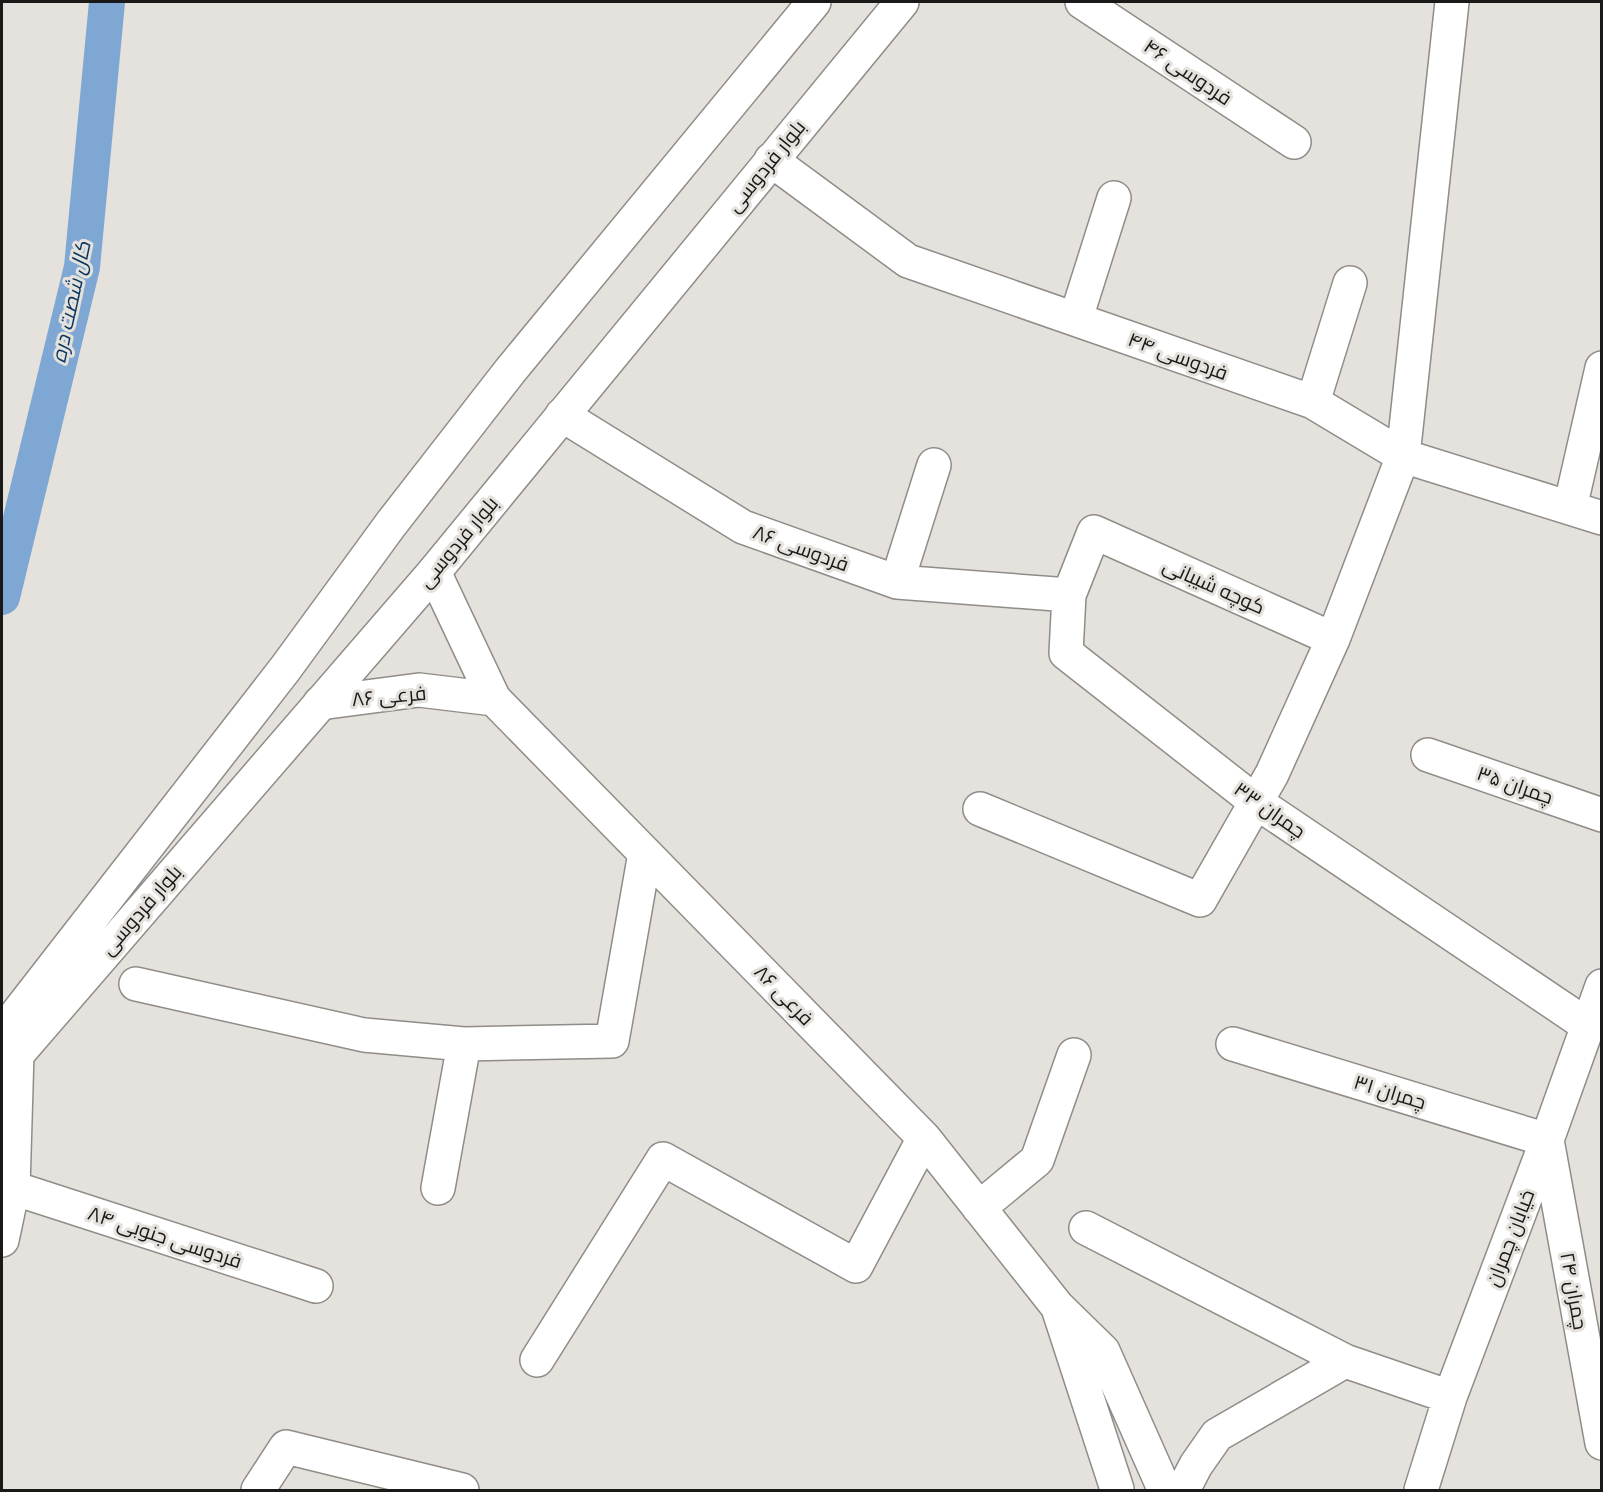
<svg xmlns="http://www.w3.org/2000/svg" width="1603" height="1492" viewBox="0 0 1603 1492" font-family="Lato,Cairo,sans-serif">
	<style>
		.lines { fill: none; stroke-linecap: round; stroke-linejoin: round }
		.canal { stroke: #7ea8d3; stroke-width: 36 }
		.minor-casing { stroke: #908c88; stroke-width: 36 }
		.major-casing { stroke: #908c88; stroke-width: 36 }
		.minor { stroke: #fff; stroke-width: 33 }
		.major { stroke: #fff; stroke-width: 33 }
		.labels { text-anchor: middle; stroke-width: 6; stroke-linejoin: round; paint-order: stroke }
		.street-label { font-size: 20px; fill: #1a1917; stroke: #e5e1dc }
		.water-label { font-size: 21px; font-style: italic; fill: #06365f; stroke: #e5e1dc }
	</style>
	<rect width="100%" height="100%" fill="#e5e1dc"/>
	<g class="lines">
		<path class="canal" d="M2,597l80,-330 25,-265"/>
		<defs>
			<path id="minor" d="M1082,2l212,140
				M771,160l137,101 405,141 90,54 199,62
				M1076,318l38,-120
				M1313,402l37,-119
				M562,415l181,112 154,55 172,13
				M1570,508l32,-140
				M434,572l60,127 430,439 133,168 46,45 59,133
				M897,582l37,-117
				M1333,639l-239,-107 -25,63 -3,58 190,149 331,223
				M320,703l99,-13 75,9
				M1428,755l174,60
				M980,809l220,91 72,-126 61,-135 70,-183 49,-454
				M136,984l228,51 100,9 148,-3 33,-188
				M1233,1044l314,96 55,303
				M13,1188l303,98
				M438,1188l26,-144
				M979,1208l58,-48 37,-105
				M1086,1228l259,133
				M2,1240l11,-52 4,-135
				M1059,1311l58,178
				M537,1360l126,-201 193,107 68,-128
				M258,1490l28,-43 176,43
				M1183,1490l13,-25 21,-30 128,-74 105,36
				M1421,1490l29,-93 97,-257 55,-154"/>
			<path id="major" d="M2,1033l283,-364 106,-145 119,-153 304,-369
				M2,1072l432,-500 468,-570"/>
		</defs>
		<use href="#minor" class="minor-casing"/>
		<use href="#major" class="major-casing"/>
		<use href="#minor" class="minor"/>
		<use href="#major" class="major"/>
	</g>
	<g class="labels">
		<g class="street-label">
			<text transform="translate(1188 72) rotate(34)" y="7">فردوسی ۴۶</text>
			<text transform="translate(766 166) rotate(-51)" y="7">بلوار فردوسی</text>
			<text transform="translate(1178 356) rotate(20)" y="7">فردوسی ۴۴</text>
			<text transform="translate(458 542) rotate(-50)" y="7">بلوار فردوسی</text>
			<text transform="translate(801 548) rotate(20)" y="7">فردوسی ۸۶</text>
			<text transform="translate(1214 586) rotate(24)" y="7">کوچه شیبانی</text>
			<text transform="translate(389 696) rotate(-5)" y="7">فرعی ۸۶</text>
			<text transform="translate(1515 785) rotate(19)" y="7">چمران ۳۵</text>
			<text transform="translate(1270 810) rotate(35)" y="7">چمران ۳۳</text>
			<text transform="translate(141 910) rotate(-49)" y="7">بلوار فردوسی</text>
			<text transform="translate(784 995) rotate(46)" y="7">فرعی ۸۶</text>
			<text transform="translate(1390 1092) rotate(17)" y="7">چمران ۳۱</text>
			<text transform="translate(165 1237) rotate(18)" y="7">فردوسی جنوبی ۸۴</text>
			<text transform="translate(1510 1238) rotate(-69)" y="7">خیابان چمران</text>
			<text transform="translate(1574 1291) rotate(80)" y="7">چمران ۲۴</text>
		</g>
		<g class="water-label">
			<text transform="translate(71 302) rotate(-78)" y="7">کال شصت دره</text>
		</g>
	</g>
	<rect width="1603" height="1492" fill="none" stroke="#1a1917" stroke-width="6"/>
</svg>
